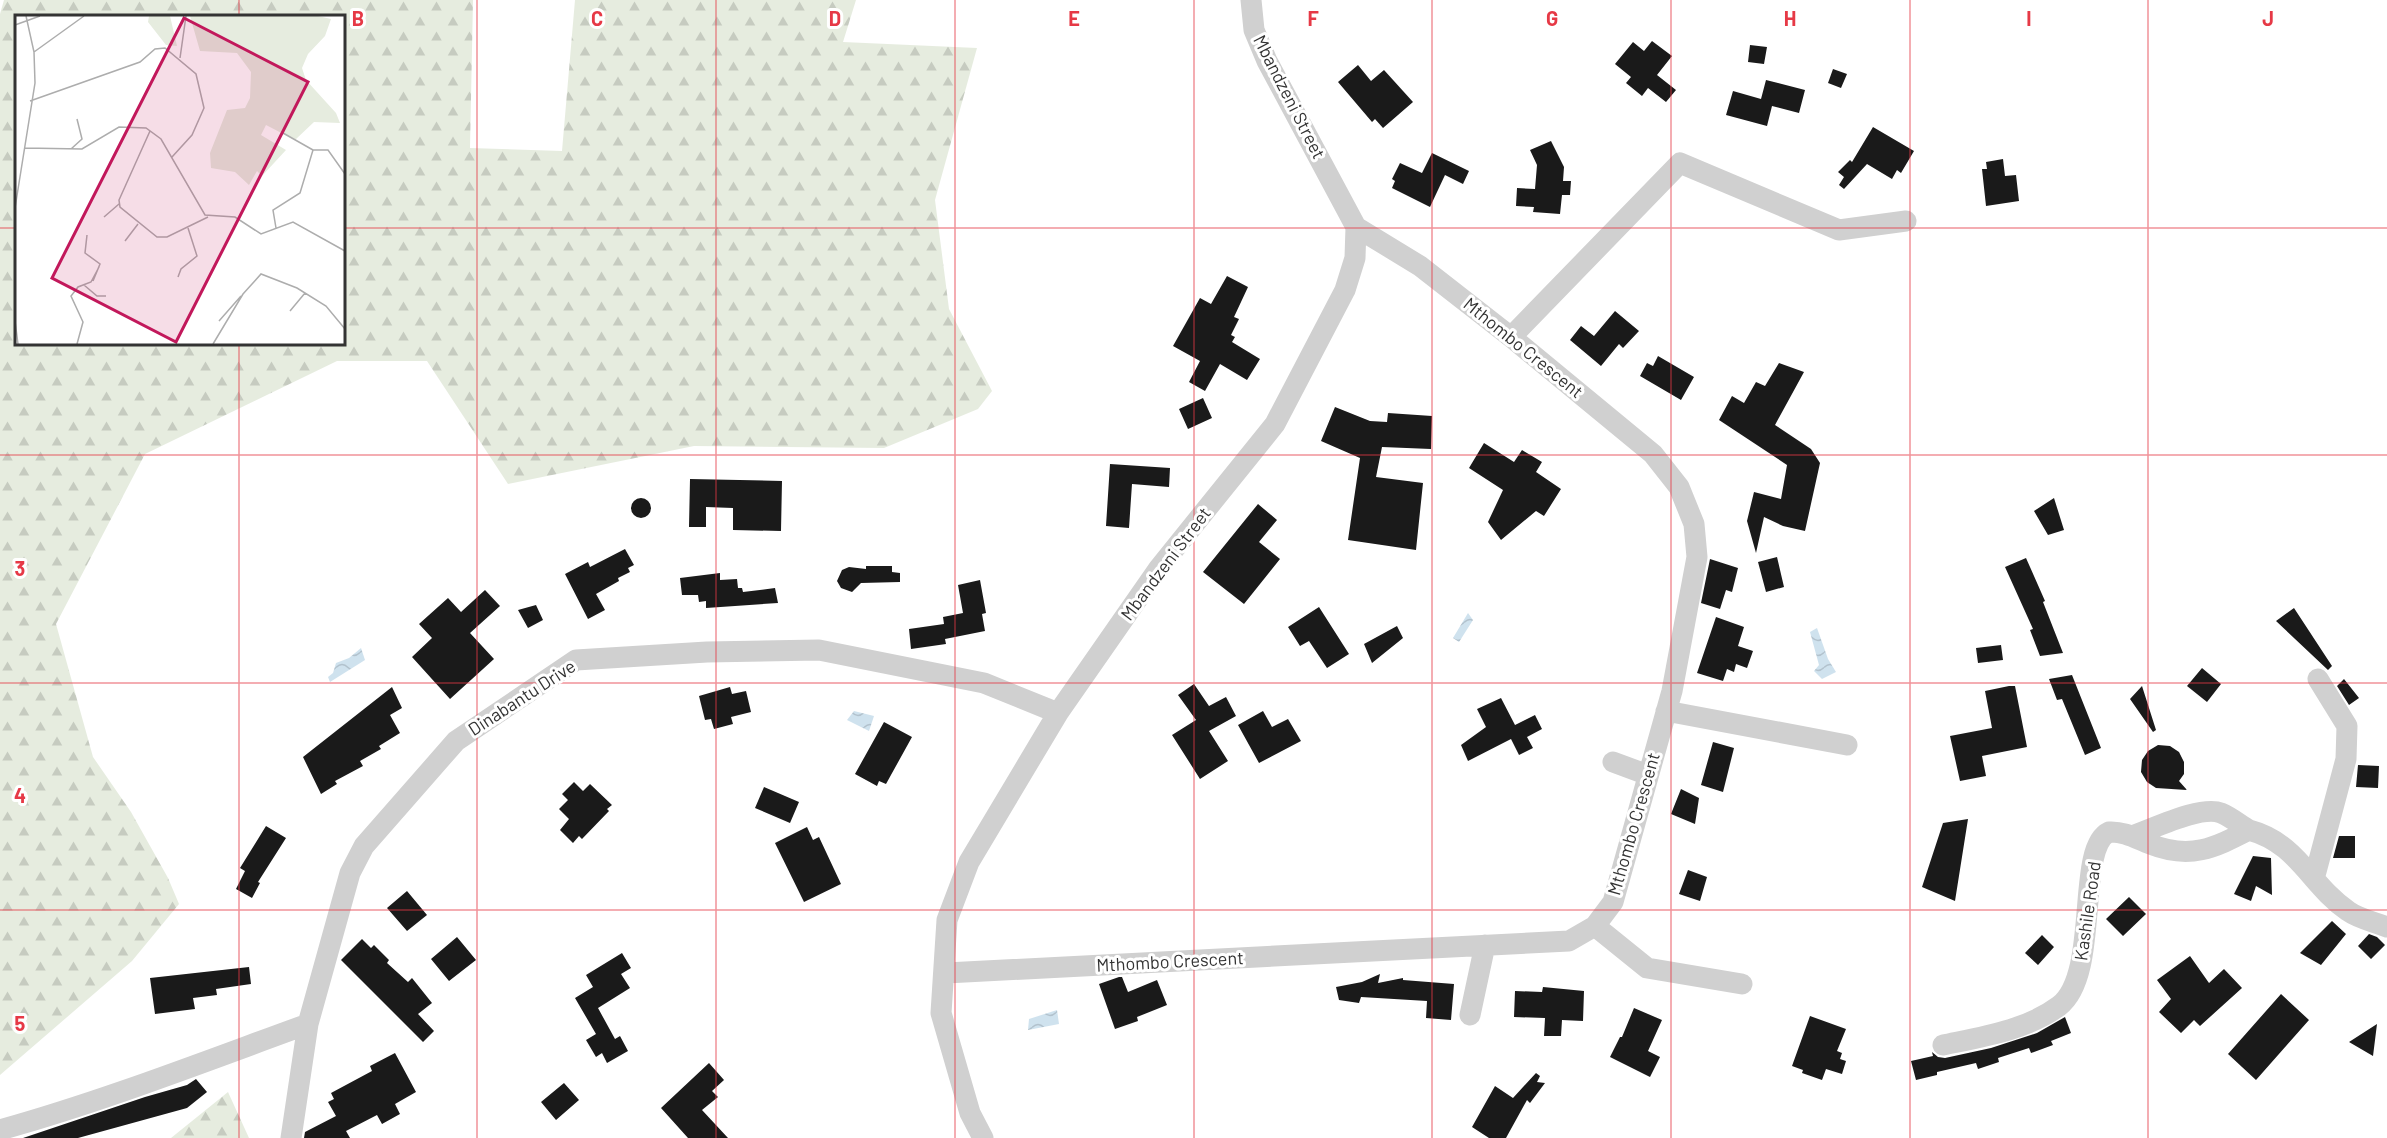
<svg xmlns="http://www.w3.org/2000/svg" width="2387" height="1138" viewBox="0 0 2387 1138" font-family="Barlow,sans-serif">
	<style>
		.forest { fill: url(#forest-firs); fill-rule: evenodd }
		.water { fill: url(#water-waves) }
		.building { fill: #1a1a1a }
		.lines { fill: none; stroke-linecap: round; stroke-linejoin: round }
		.street { stroke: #d0d0d0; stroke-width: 21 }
		.grid { fill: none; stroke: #e63946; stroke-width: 1.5; stroke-opacity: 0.55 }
		.labels { text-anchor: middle; stroke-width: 6; stroke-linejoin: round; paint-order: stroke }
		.street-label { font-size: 18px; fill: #333; stroke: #fff }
		.inset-road { fill: none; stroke: #adadad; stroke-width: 1.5 }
		.view { fill: #c2185b; fill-opacity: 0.15; stroke: #c2185b; stroke-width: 3 }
		.inset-edge { fill: none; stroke: #333; stroke-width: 3 }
		.grid-label { font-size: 20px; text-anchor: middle; font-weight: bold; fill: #e63946; stroke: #fff; stroke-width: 6; stroke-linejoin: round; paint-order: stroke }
	</style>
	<defs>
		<pattern id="forest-firs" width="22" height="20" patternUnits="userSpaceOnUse" patternTransform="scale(1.5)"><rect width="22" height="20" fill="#e6ecdf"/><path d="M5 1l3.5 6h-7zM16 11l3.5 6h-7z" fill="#c6cbc0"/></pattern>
		<pattern id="water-waves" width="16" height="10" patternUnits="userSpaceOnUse" patternTransform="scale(1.5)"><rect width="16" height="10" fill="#cfe2ee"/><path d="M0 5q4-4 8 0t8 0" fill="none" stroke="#b2c2cd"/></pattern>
	</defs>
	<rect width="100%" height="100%" fill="#fff"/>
	<path class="forest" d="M4,0h469l-3,148 92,3 13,-151h281l-13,42 134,6 -42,152 14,109 43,82 -14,18 -94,39 -190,-2 -186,38 -81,-123h-90l-192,93 -89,170 37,133 38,55 37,66 11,26 -47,57 -132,114v-1061zM344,16v328h-328v-328z
		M228,1092l21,46h-78z"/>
	<path class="water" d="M1468,613l5,7 -14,22 -6,-4z
		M1817,628l11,31 8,13 -14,7 -8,-8 5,-6 -9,-33z
		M361,648l4,12 -35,22 -2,-5 5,-4 3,-10 13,-5z
		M854,711l20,5 -5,15 -22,-11z
		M1057,1010l2,14 -31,6 1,-11z"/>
	<path class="building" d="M1652,41l20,15 -15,19 19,15 -10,12 -18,-14 -6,8 -16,-13 5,-6 -16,-13 18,-22 11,9z
		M1750,45l17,2 -3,17 -16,-2z
		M1358,65l13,16 13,-11 29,32 -30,26 -8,-9 -3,3 -34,-40z
		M1833,69l14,5 -6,14 -13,-5z
		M1766,80l39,10 -6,23 -27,-7 -5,20 -41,-11 7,-24 28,8z
		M1873,127l41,24 -13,22 -4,-3 -5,9 -25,-15 -23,25 -5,-4 5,-8 -6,-5 12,-12 2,2z
		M1551,141l13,26 -1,14h8l-1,14h-8l-2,19 -27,-2 1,-5 -18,-1 1,-18 18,1 2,-24 -7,-15z
		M1432,153l37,18 -6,13 -18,-9 -15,32 -38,-19 3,-7 -3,-2 8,-16 22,10z
		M2003,159l2,17 11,-1 3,26 -33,5 -4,-37h5l-1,-7z
		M1227,276l21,11 -14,30 5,2 -8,16 4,2 -3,5 28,17 -13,21 -27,-16 -15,27 -16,-9 11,-21 -27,-15 27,-48 11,6z
		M1615,311l24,20 -16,17 -4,-4 -18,22 -31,-26 11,-14 13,10z
		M1658,356l36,21 -13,23 -41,-24 7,-13 6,3z
		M1779,363l25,9 -29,53 36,24 9,14 -15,68 -22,-5 -19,-9 -8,36 -9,-32 7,-29 27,7 6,-34 -68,-45 13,-24 12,7 12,-21 9,4z
		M1203,398l9,20 -24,11 -9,-20z
		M1335,407l35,14 17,1 1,-9 44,3 -1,33 -49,-2 -6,30 47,6 -7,67 -68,-10 12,-82 -39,-17z
		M1484,443l30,19 8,-12 20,12 -6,10 25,17 -17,27 -8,-5 -35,29 -13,-18 15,-32 -34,-22z
		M1110,464l60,4 -1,19 -37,-3 -3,44 -23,-2z
		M690,479l92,2 -1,50 -48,-1v-22l-27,-1v20h-17z
		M2054,498l10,32 -16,5 -14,-24z
		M631 508a10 10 0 1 1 20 0a10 10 0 1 1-20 0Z
		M1258,504l19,16 -18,22 21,17 -36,45 -41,-32z
		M625,549l9,16 -6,3 2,4 -12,6 1,3 -23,13 9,16 -17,9 -23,-45 23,-12 2,5z
		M1777,557l7,30 -18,5 -8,-30z
		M2026,558l19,43 -2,1 20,51 -23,3 -10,-26 3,-1 -28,-62z
		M1710,559l28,9 -6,24 -6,-2 -6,19 -19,-6z
		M866,566h26v6l8,1v9l-39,1 -9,9 -11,-4 -4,-7 5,-11 7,-3 17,2z
		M720,573v7l17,-1 1,9h4l1,4 32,-4 3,15 -72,5v-7l-7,1 -1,-7h-16l-2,-17z
		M980,580l6,33 -4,1 3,17 -40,8 1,5 -35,5 -2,-20 35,-5 -1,-7 20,-4 -5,-28z
		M485,590l15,16 -30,27 24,26 -44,40 -38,-42 20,-19 -13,-14 29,-26 13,14z
		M536,605l7,15 -15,8 -10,-18z
		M1319,607l30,47 -22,14 -18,-27 -9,5 -12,-19z
		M2294,608l38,58 -4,4 -52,-49z
		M1716,617l28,10 -6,19 15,5 -6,17 -11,-4 -2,8 -7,-3 -4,12 -26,-8z
		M1397,626l6,12 -31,25 -8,-19z
		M2001,645l2,15 -25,3 -2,-15z
		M2202,668l19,16 -14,18 -20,-16z
		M2072,675l29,73 -16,7 -23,-56 -5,1 -8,-21z
		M2344,679l15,19 -10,7 -12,-19z
		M1194,684l15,22 17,-9 10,19 -27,15 19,30 -28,18 -28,-44 24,-15 -18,-25z
		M2009,686h6l12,61 -45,9 4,20 -26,5 -10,-45 42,-8 -7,-37z
		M2142,686l14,44 -3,2 -23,-33z
		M392,687l10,21 -12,7 10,18 -21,13 2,3 -21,12 3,5 -28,15 2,3 -16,10 -18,-37z
		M730,687l2,7 14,-3 5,21 -20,5 2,7 -19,5 -3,-10 -6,1 -6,-24z
		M1501,698l14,27 20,-10 7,14 -15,8 6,11 -14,7 -8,-16 -43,22 -7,-16 25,-18 -9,-18z
		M1263,711l9,16 16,-8 13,22 -42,22 -21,-38z
		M884,722l28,15 -26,47 -7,-3 -2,5 -22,-12z
		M1713,742l21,6 -11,44 -22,-7z
		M2158,745l12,1 9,6 5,10v12l-5,7 8,9 -31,-2 -9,-6 -6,-10 1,-12 6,-9z
		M2358,765l21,1 -1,22 -22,-1z
		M574,782l9,9 7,-7 22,21 -5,4 2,2 -27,28 -3,-3 -6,7 -13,-13 9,-11 -10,-10 9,-9 -6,-6z
		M764,787l35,15 -9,21 -35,-15z
		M1681,789l18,9 -4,26 -24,-10z
		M1968,819l-13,82 -33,-14 21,-64z
		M266,826l20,12 -28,44 2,1 -8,15 -16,-9 9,-18 -5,-3z
		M807,827l6,13 6,-3 22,47 -37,18 -29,-59z
		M2339,836h16v22h-22z
		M2253,856l18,2 1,37 -16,-9 -5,15 -17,-7z
		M1688,870l19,7 -7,24 -21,-7z
		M407,891l20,24 -20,16 -20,-23z
		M2129,897l17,17 -23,22 -17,-17z
		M2332,921l14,13 -25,31 -21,-12z
		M2369,934l8,3 8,8 -14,14 -13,-13z
		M2042,935l12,12 -16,18 -13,-12z
		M457,937l19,23 -27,21 -18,-22z
		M362,939l9,9 3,-3 15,15 -2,3 21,19 4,-4 20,25 -14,11 16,17 -11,11 -82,-82z
		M622,953l9,15 -10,6 9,14 -32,20 17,31 5,-3 8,15 -21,12 -5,-10 -6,4 -10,-17 10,-6 -21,-36 18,-11 -7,-12z
		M2190,956l19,27 15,-14 18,19 -42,38 -6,-6 -13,13 -22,-21 12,-13 -14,-19z
		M249,967l2,17 -35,5 1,6 -24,3 2,11 -40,5 -5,-36z
		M1380,974l-2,9 25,-5v2l51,4 -3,36 -25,-2 1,-17 -66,-4 -2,6 -20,-3 -3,-13 26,-5z
		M1119,977h3l6,15 29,-12 10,25 -30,12 1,4 -23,8 -16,-45z
		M1543,987l41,4 -1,30 -21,-1 -1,16h-17l1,-18 -31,-1 1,-26 27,1z
		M2281,994l28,26 -53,60 -28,-26z
		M1634,1008l28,12 -14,31 12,6 -10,20 -40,-20 10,-20h2z
		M1810,1016l36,13 -9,22 5,2 -2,6 6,2 -4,13 -16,-5 -4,11 -20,-7 1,-3 -11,-4z
		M2065,1017l6,16 -20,8 2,4 -22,8 -2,-5 -31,10 1,4 -21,7 -2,-6 -39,9v3l-21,5 -5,-19 22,-5 -1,-4 6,5 7,1 46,-10 46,-15z
		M2377,1024l-4,32 -24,-14z
		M395,1053l21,39 -21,12 5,10 -18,10 -5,-9 -31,16 4,7h-46l1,-6 31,-16 -8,-14 6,-3 -3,-6 41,-22 -2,-5z
		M709,1063l15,17 -12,11 6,6 -16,13 26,28h-40l-27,-30z
		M1536,1073l4,3 -3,6 8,1 -15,20 -3,-3 -21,38h-17l-17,-11 23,-41 18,12z
		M196,1079l11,13 -20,16 -109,30h-55l122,-41 42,-12z
		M564,1083l15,17 -23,20 -15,-18z"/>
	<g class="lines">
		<path class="street" d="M1511,337l169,-174 159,67 67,-9
			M1666,711l181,34
			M1613,762l35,13
			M2132,836c21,-7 69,-31 89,-23 10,4 19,12 28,17
			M2314,879l32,-120 1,-33 -29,-47
			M1595,926l52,42 95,16
			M946,973l623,-32 26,-15 18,-24 59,-211 25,-134 -3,-33 -15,-37 -26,-33 -142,-117 -91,-71 -64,-39
			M1470,1015l15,-70
			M1943,1045c38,-8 84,-15 116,-39 42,-32 16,-158 50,-174 15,-1 28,7 41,12 40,16 64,4 99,-14 49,13 61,55 99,81 11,8 27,11 39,16
			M0,1130c104,-29 206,-69 308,-106
			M291,1138l17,-114 42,-151 14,-27 92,-105 120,-81 131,-8 112,-2 165,33 74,30
			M983,1138l-13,-25 -29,-100 6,-93 22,-58 89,-149 101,-145 116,-144 70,-134 10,-32 1,-31 -89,-166 -13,-31 -3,-30"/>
	</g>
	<path class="grid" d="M239,0v16M477,0v1138M716,0v1138M955,0v1138M1194,0v1138M1432,0v1138M1671,0v1138M1910,0v1138M2148,0v1138M0,228h16M344,228h2043M239,344v794M0,455h2387M0,683h2387M0,910h2387"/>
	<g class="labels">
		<g class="street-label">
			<text transform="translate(1289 97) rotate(63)" y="6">Mbandzeni Street</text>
			<text transform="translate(1523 348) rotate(39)" y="6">Mthombo Crescent</text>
			<text transform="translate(1166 564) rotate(-53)" y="6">Mbandzeni Street</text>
			<text transform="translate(522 698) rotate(-33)" y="6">Dinabantu Drive</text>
			<text transform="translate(1634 824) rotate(-74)" y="6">Mthombo Crescent</text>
			<text transform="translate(2088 911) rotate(-82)" y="6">Kashile Road</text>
			<text transform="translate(1170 962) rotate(-3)" y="6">Mthombo Crescent</text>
		</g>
	</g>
	<g transform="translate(15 15)">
		<rect width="330" height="330" fill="#fff"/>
		<path d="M134,1h21l7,30 -11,-1 -18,-23zM175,1h128l13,3 -6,17 -17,18 -6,14 4,12 30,33 4,10 -26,-1 -19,18 -29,-15 -5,10 25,15 -24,26 -5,-5 -8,14 -14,-13 -24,-4 -1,-15 17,-43 18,-2 5,-10 1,-26 -14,-19 -37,-2z" fill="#e6ecdf"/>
		<path class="inset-road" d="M0,10l25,-9M19,37l50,-36M165,43l6,-42M15,86l110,-39 15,-13 10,-1 31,26 8,34 -12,27 -20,22M135,116l-31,69 1,7 37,30h10l41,-20M268,118l30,17M9,133l58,1 37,-22 27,1 15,11 44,76 30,2 26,17 32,-12 52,29M56,134l11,-10 -5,-20M0,193l20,-125 -1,-31 -8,-36M89,202l15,-13M261,213l-3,-18 27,-17 13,-43h15l17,24M72,220l-2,18 15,11 -7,17M110,226l13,-17M163,262l3,-8 16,-13 -9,-28M69,270l13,11h9M275,296l15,-18M0,306l3,23M204,306l22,-25M62,329l6,-22 -12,-26 7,-9 13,-5 8,-15M198,329l30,-50 18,-20 36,14 29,18 19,23"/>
		<path class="view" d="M169,3l124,64 -132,260 -124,-64z"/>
		<rect width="330" height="330" class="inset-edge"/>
	</g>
	<g class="grid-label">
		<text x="358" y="26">B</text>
		<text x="597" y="26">C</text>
		<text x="835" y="26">D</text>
		<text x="1074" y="26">E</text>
		<text x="1313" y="26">F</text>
		<text x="1552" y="26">G</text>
		<text x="1790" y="26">H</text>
		<text x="2029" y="26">I</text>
		<text x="2268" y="26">J</text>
		<text x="20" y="576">3</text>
		<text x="20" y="803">4</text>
		<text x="20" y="1031">5</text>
	</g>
</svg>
